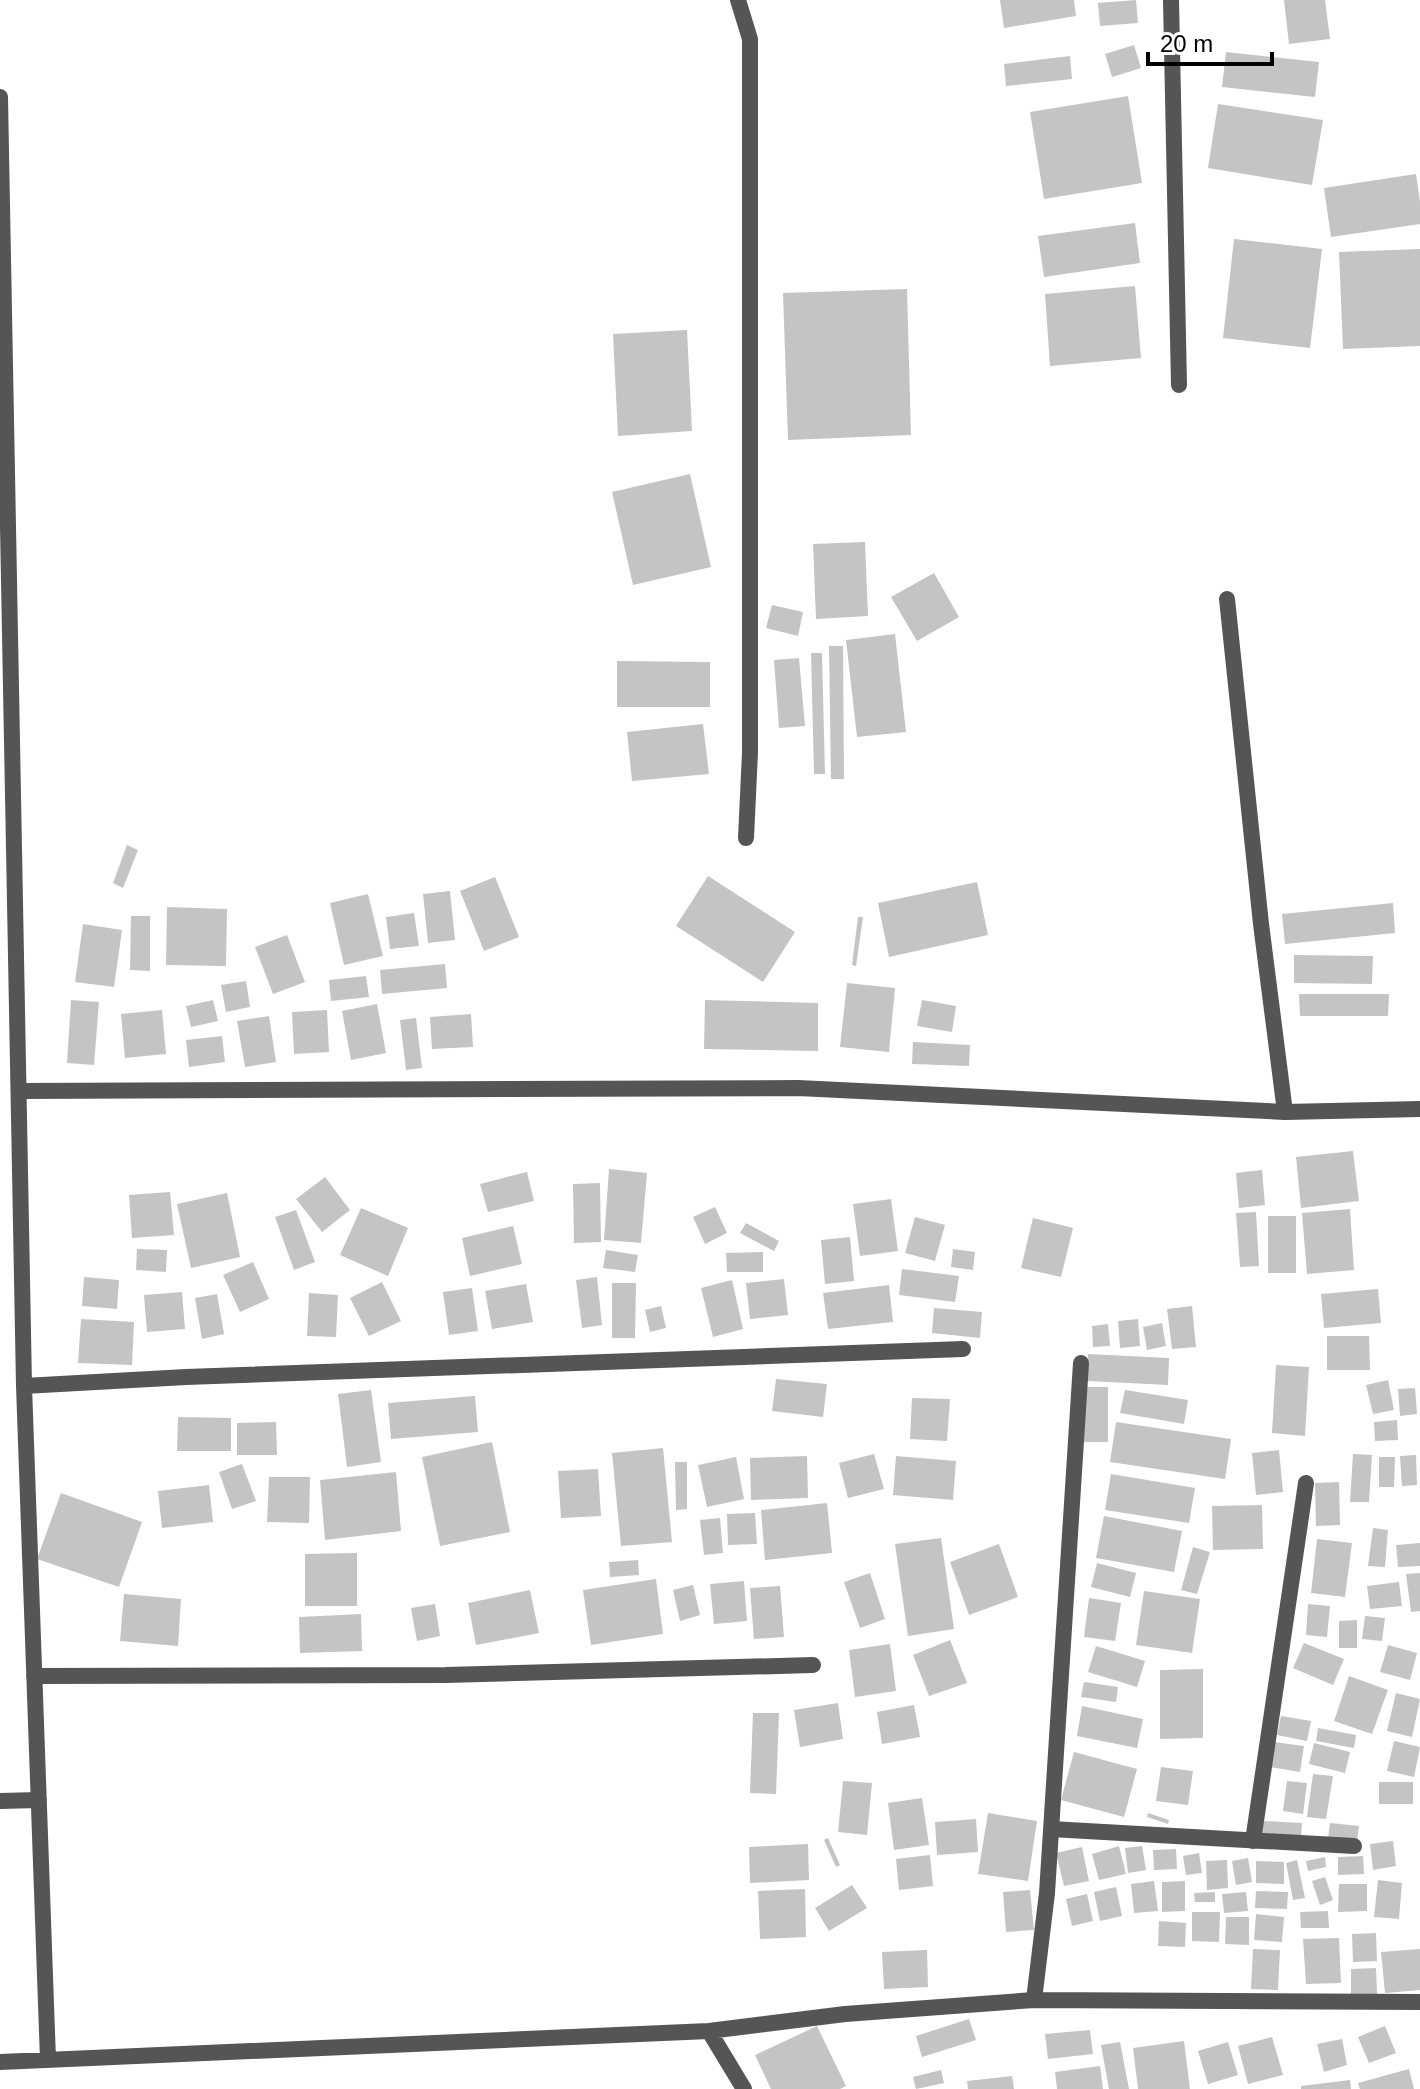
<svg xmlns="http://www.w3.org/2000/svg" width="1420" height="2089" viewBox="0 0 1420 2089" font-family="Helvetica,sans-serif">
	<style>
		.building { fill: #c4c4c4 }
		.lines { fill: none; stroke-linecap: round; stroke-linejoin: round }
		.street { stroke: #555; stroke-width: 16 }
	</style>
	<rect width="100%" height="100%" fill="#fff"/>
	<path class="building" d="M1000,0h74l2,16 -72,12z
		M1136,0l2,23 -38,3 -2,-23z
		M1284,0h41l5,39 -41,5z
		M1134,45l7,23 -29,9 -7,-23z
		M1226,52l93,10 -4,35 -93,-10z
		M1070,56l2,23 -66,7 -2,-22z
		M1128,96l14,87 -98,16 -14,-87z
		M1218,104l105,16 -11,65 -104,-17z
		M1416,174l4,28v22l-89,13 -7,-49z
		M1135,223l5,40 -96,14 -6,-41z
		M1234,239l88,10 -12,99 -87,-10z
		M1420,249v97l-77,3 -4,-97z
		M1135,286l6,72 -91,8 -5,-72z
		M907,289l4,146 -123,5 -5,-147z
		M687,330l5,101 -74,5 -5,-102z
		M690,474l21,93 -78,18 -21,-93z
		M865,542l3,74 -52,3 -3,-75z
		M934,573l25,44 -42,24 -26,-44z
		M772,605l31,7 -5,24 -32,-8z
		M895,634l11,98 -49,5 -11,-97z
		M829,646h14l1,133h-13z
		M811,653h11l3,121h-11z
		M799,658l6,68 -26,2 -5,-68z
		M617,661l93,1v45h-93z
		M703,724l6,50 -77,7 -5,-49z
		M127,845l11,5 -15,38 -10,-5z
		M708,876l87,56 -32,50 -87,-56z
		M495,877l24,60 -35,14 -24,-60z
		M977,882l11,53 -99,22 -11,-54z
		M450,891l5,49 -27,3 -5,-49z
		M368,894l15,62 -39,9 -14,-62z
		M1393,903l2,30 -110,11 -3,-30z
		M167,907l60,2 -1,57 -60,-1z
		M414,913l5,33 -29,3 -4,-32z
		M131,916h19v55l-20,-1z
		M858,917h5l-7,49 -4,-1z
		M83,924l39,6 -8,57 -39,-5z
		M287,935l18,47 -32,12 -18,-47z
		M1294,955l79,1 -1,28 -78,-1z
		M445,964l2,24 -65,6 -2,-24z
		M366,976l3,21 -38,4 -2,-21z
		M246,981l4,26 -24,5 -5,-27z
		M847,983l48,5 -6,64 -49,-5z
		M1299,994h90l-1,22h-88z
		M71,1000l28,2 -5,63 -27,-2z
		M213,1000l5,21 -27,6 -5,-21z
		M705,1000l113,3v48l-114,-2z
		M922,1000l34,6 -4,26 -35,-6z
		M377,1004l9,49 -35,7 -9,-49z
		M162,1010l4,44 -41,4 -4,-44z
		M327,1010l2,42 -35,2 -2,-42z
		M471,1014l2,33 -41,2 -2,-32z
		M269,1016l7,46 -31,5 -8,-46z
		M416,1018l6,50 -16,2 -6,-50z
		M222,1036l3,26 -36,5 -3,-27z
		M913,1042l57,3 -1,21 -57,-2z
		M1353,1151l6,50 -58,7 -5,-51z
		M609,1169l38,4 -6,70 -37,-3z
		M1262,1170l3,35 -26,3 -3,-35z
		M527,1172l7,29 -46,11 -8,-28z
		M325,1177l25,33 -28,22 -26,-33z
		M600,1183l1,59 -27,1 -1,-59z
		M170,1192l4,43 -42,3 -3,-43z
		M227,1193l13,64 -49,11 -14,-64z
		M891,1199l7,52 -38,5 -7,-52z
		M715,1207l12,26 -22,11 -12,-27z
		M361,1208l47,20 -20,48 -48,-21z
		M1350,1209l4,61 -47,4 -5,-61z
		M296,1210l19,52 -21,8 -19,-53z
		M1256,1212l3,54 -19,1 -4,-54z
		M1268,1216h28v57h-28z
		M915,1217l30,8 -10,36 -30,-8z
		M1033,1218l40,10 -12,49 -40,-9z
		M746,1223l33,18 -5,10 -34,-18z
		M513,1226l9,38 -52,12 -8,-38z
		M850,1237l4,44 -29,3 -4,-44z
		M137,1249l30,1 -1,22 -30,-2z
		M953,1249l22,3 -2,18 -22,-3z
		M606,1250l32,5 -3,17 -32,-4z
		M763,1252v20h-36l-1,-19z
		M253,1262l16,37 -29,13 -17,-37z
		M902,1269l57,7 -4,26 -56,-7z
		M84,1277l35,3 -2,29 -35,-3z
		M597,1277l5,48 -20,3 -6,-48z
		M784,1279l4,36 -38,4 -4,-36z
		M732,1280l11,49 -30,8 -12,-49z
		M382,1282l19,39 -32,15 -19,-38z
		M612,1283h24l-1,55h-23z
		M526,1284l7,38 -41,7 -7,-38z
		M889,1285l4,37 -65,7 -5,-36z
		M472,1288l6,43 -29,4 -6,-43z
		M1378,1289l3,34 -57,5 -3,-34z
		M182,1292l3,37 -38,3 -3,-37z
		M309,1293l29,2 -2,42 -29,-1z
		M217,1294l7,40 -22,5 -7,-41z
		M661,1306l5,22 -16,4 -5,-22z
		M1192,1306l4,41 -24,2 -5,-40z
		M934,1308l48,4 -2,26 -48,-5z
		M81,1319l53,3 -2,43 -54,-2z
		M1138,1319l2,27 -20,2 -2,-27z
		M1162,1323l4,23 -19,4 -4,-23z
		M1108,1324l2,22 -17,1 -1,-21z
		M1327,1336h42l1,34h-43z
		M1088,1354l81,4 -1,27 -81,-4z
		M1276,1365l33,2 -4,69 -33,-3z
		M776,1379l51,5 -4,33 -51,-6z
		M1388,1380l6,30 -21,4 -7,-29z
		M1084,1387h24v55h-24z
		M1415,1388l2,26 -17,2 -2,-27z
		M371,1390l10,72 -34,5 -9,-73z
		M1125,1390l63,10 -4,24 -64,-11z
		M475,1396l3,36 -87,7 -3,-36z
		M912,1398l38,1 -3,42 -37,-2z
		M178,1417l53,1v33h-54z
		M1397,1420l1,20 -23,1 -1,-19z
		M276,1422l1,33h-40v-32z
		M1116,1422l115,17 -6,40 -115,-17z
		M492,1442l18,90 -70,14 -18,-89z
		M663,1448l9,94 -51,4 -9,-93z
		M1279,1450l4,42 -27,3 -4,-42z
		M874,1454l10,35 -36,9 -9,-35z
		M1353,1454l19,1 -3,47h-19z
		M1416,1455l1,30 -15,1 -2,-30z
		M807,1456l1,42 -57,2 -1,-42z
		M896,1456l60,5 -3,39 -60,-5z
		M736,1457l8,42 -37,8 -9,-42z
		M1379,1457h16l-1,30h-15z
		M675,1462h12v47l-11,1z
		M242,1464l14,37 -24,8 -13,-37z
		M598,1469l3,47 -40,2 -3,-47z
		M396,1472l5,59 -76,9 -5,-60z
		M1111,1474l84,14 -6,35 -84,-13z
		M269,1477h41l-1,46 -42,-1z
		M1339,1482l1,43 -24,1 -1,-43z
		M209,1485l4,37 -51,6 -4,-37z
		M61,1493l81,29 -23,65 -82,-28z
		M827,1503l5,50 -67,7 -4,-50z
		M1262,1505l1,44 -50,1 -1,-44z
		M755,1513l2,31 -29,1 -1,-31z
		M1104,1516l78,15 -8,41 -78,-14z
		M720,1518l3,35 -19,2 -4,-35z
		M1373,1528l15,2 -3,37 -17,-1z
		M941,1538l13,91 -46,7 -13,-92z
		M1317,1539l35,4 -7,54 -34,-4z
		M1420,1543v23l-22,1 -2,-22z
		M999,1544l19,53 -49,18 -19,-53z
		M1193,1547l17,5 -13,42 -16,-4z
		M357,1553v53h-52v-52z
		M638,1560l1,15 -29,2 -1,-15z
		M1097,1563l39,10 -6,24 -39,-10z
		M870,1573l15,46 -25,9 -16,-46z
		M1420,1573v38l-9,1 -5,-38z
		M656,1579l7,55 -72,11 -8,-55z
		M744,1581l3,40 -33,3 -4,-40z
		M1399,1582l3,24 -32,3 -3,-23z
		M693,1585l7,30 -20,6 -7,-31z
		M780,1586l4,51 -30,2 -4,-51z
		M530,1590l9,43 -63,12 -8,-42z
		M1144,1591l56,8 -8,54 -56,-8z
		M124,1594l57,5 -3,47 -58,-5z
		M1089,1598l32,5 -6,38 -31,-4z
		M435,1604l5,32 -23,5 -6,-33z
		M1308,1604l22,2 -3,31 -21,-2z
		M361,1614l1,37 -62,2 -1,-36z
		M1365,1616l20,2 -3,23 -20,-2z
		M1357,1620v28h-18v-27z
		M950,1640l17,43 -38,13 -16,-41z
		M1304,1643l40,16 -11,26 -40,-17z
		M890,1644l6,47 -41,6 -6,-47z
		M1388,1645l29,8 -7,27 -30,-8z
		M1096,1646l49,15 -8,26 -49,-15z
		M1203,1669v69l-43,1v-69z
		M1349,1676l39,14 -16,44 -38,-13z
		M1084,1682l34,5 -2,15 -35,-5z
		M1396,1693l24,6 -8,38 -25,-6z
		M838,1703l5,36 -43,8 -6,-37z
		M914,1705l6,32 -38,7 -5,-32z
		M1082,1706l61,13 -6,29 -60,-12z
		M753,1713h26l-3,81 -26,-1z
		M1281,1716l30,5 -4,20 -30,-6z
		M1318,1728l38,7 -2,13 -38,-7z
		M1394,1741l26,6 -6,30 -27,-6z
		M1274,1742l30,4 -4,26 -30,-5z
		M1314,1743l36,9 -5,21 -36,-9z
		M1074,1752l63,17 -13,48 -63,-17z
		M1161,1767l32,4 -5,34 -32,-4z
		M1313,1774l20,2 -7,43 -19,-2z
		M843,1781l29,2 -5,52 -29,-3z
		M1287,1781l20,2 -4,31 -20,-3z
		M1379,1782h34v22h-34z
		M922,1798l7,47 -35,5 -6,-47z
		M988,1813l49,8 -9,60 -50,-7z
		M1148,1813l21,7 -1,4 -21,-7z
		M976,1819l2,33 -41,3 -2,-33z
		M1263,1821l39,2 -1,15 -39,-2z
		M1330,1823l29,3 -2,15 -29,-3z
		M828,1838l12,27 -4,2 -12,-27z
		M1393,1841l3,25 -23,4 -3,-26z
		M808,1844l1,36 -59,3 -1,-36z
		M1119,1846l7,28 -27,6 -7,-26z
		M1142,1846l4,24 -18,3 -3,-25z
		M1082,1847l7,34 -25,5 -8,-33z
		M1176,1849l1,20 -23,1 -1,-20z
		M1199,1853l3,20 -16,2 -3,-19z
		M930,1855l3,31 -34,4 -3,-31z
		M1363,1856l1,18 -26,1v-18z
		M1325,1857l1,10 -18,4 -2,-10z
		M1248,1858l4,24 -16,3 -4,-24z
		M1227,1860l1,28 -21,2 -1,-29z
		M1297,1860l8,38 -12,2 -7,-37z
		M1256,1861l28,1v22l-28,-1z
		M1325,1877l8,23 -13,5 -8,-24z
		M1378,1880l24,3 -3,36 -25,-2z
		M1154,1881l4,30 -24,2 -3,-29z
		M1185,1881v30l-23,1v-30z
		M1339,1884h28v27l-29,1z
		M852,1885l15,23 -38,23 -14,-23z
		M1116,1887l6,29 -22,5 -6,-29z
		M805,1889l1,48 -46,2 -2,-48z
		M1030,1890l4,40 -28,2 -3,-40z
		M1256,1891l32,1 -1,17 -32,-1z
		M1215,1892v10h-20l-1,-9z
		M1246,1892l2,19 -24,2 -2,-19z
		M1087,1894l6,27 -21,5 -6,-27z
		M1328,1911l1,17h-28l-1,-16z
		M1192,1912h28l-1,30 -27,-1z
		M1256,1914l28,3 -2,25 -28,-2z
		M1226,1917h23v28l-24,-1z
		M1159,1921l27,2 -1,24 -27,-1z
		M1376,1933l1,28 -24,1 -1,-28z
		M1339,1938l2,45 -35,1 -3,-45z
		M1253,1949l27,1 -2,40 -27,-1z
		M1420,1949v41l-35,3 -4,-41z
		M927,1950l1,37 -44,2 -2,-37z
		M1376,1968l1,26 -26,1v-26z
		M969,2019l7,21 -54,17 -6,-21z
		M817,2026l29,60 -6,3h-69l-16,-34z
		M1385,2026l11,27 -27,10 -11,-26z
		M1090,2030l3,24 -45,5 -3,-25z
		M1272,2037l11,38 -35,9 -10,-38z
		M1342,2039l5,26 -23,7 -7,-28z
		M1184,2041l6,48h-52l-5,-41z
		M1120,2042l9,47h-20l-8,-44z
		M1228,2042l10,33 -30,9 -10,-33z
		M1100,2066l3,23h-46l-2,-17z
		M1409,2069l5,20h-54l-2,-6z
		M941,2070l3,13 -28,6 -3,-12z
		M1012,2076l2,13h-46l-1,-8z
		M1350,2080l1,9h-50v-3z"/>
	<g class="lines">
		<path class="street" d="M738,0l12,39v713l-4,86
			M1171,0l8,385
			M0,97l24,1289 24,674
			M1227,599l34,325 24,188
			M19,1091l779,-3 487,24 135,-3
			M24,1386l162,-9 777,-28
			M34,1676l412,-1 367,-10
			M0,1801l39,-1
			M1051,1829l303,17
			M1253,1841l53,-358
			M1034,2000l13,-107 34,-530
			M709,2031l35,58
			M0,2062l709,-31 136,-17 189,-14 386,2"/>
	</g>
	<path d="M1148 52v12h124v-12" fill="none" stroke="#000000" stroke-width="4"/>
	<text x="1160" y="52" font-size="24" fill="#000000" stroke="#ffffff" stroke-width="6" paint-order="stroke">20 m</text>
</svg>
